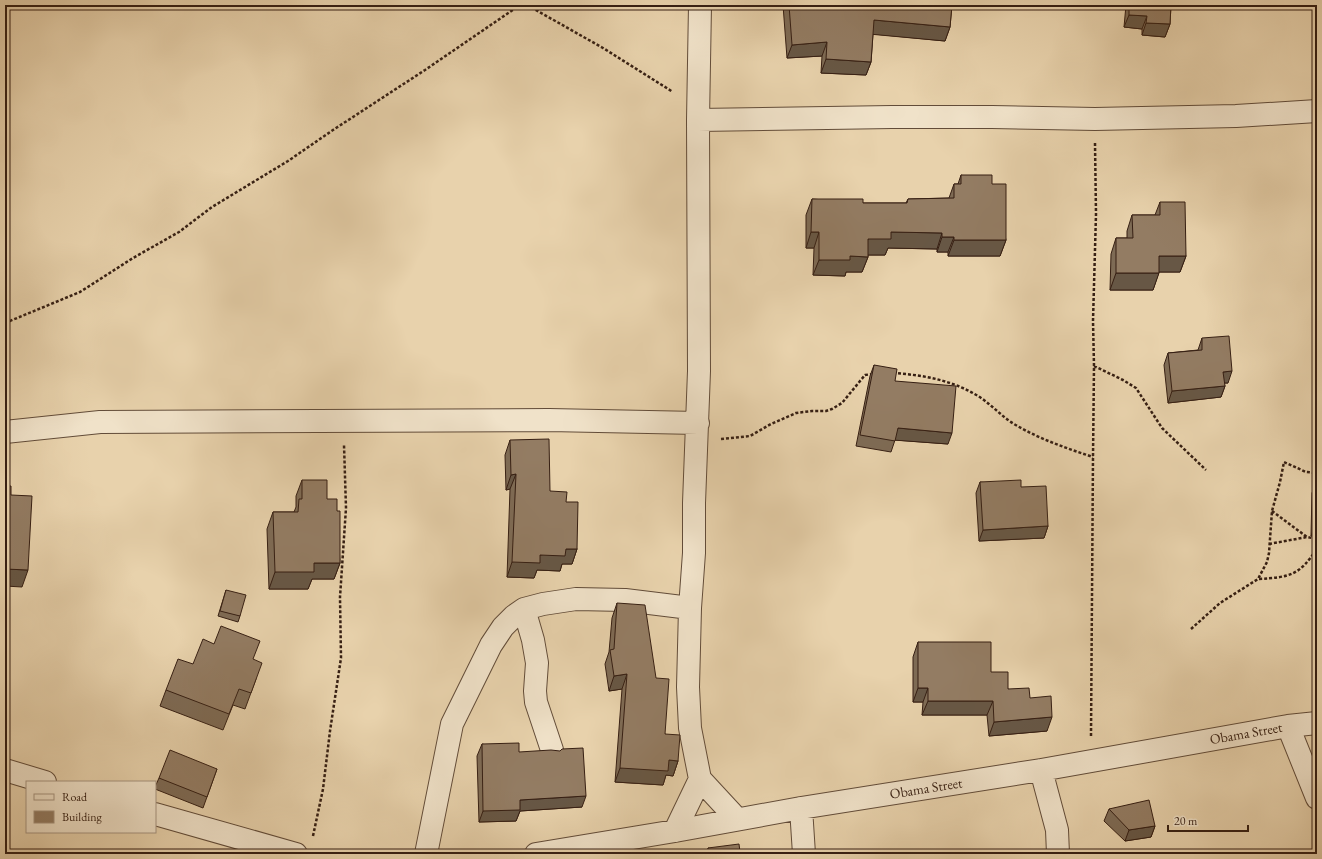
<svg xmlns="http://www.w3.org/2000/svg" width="1322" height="859" viewBox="0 0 1322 859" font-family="'EB Garamond',serif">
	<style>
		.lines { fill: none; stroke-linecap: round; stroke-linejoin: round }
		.street-casing { stroke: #624c39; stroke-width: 24 }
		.path { stroke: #361f13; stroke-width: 2.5; stroke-dasharray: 3 2; stroke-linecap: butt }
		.street { stroke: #f0e2c9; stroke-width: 22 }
		.wall { fill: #7e6b55; stroke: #361f13 }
		.shaded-wall { fill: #675745; stroke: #361f13 }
		.building { fill: #937c63; stroke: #361f13 }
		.labels { text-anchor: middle; stroke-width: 3; stroke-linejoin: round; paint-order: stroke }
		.street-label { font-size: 14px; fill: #361f13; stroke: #f0e2c9 }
	</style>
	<rect width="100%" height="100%" fill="#e8d2ac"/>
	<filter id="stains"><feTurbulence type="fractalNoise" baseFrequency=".005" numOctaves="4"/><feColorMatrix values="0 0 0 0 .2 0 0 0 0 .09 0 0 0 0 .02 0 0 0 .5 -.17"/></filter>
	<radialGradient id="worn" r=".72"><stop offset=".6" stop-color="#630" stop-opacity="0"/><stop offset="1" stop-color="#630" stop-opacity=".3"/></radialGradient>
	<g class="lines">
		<defs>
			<path id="street" d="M700,5l-2,115 1,251 -5,132v50l-4,55 -2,79 2,41 10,51 37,40
				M698,120l194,-3h100l103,2 141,-3 81,-5
				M5,432l95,-10 449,-2 149,3
				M524,609l9,31 4,23 -2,28 1,11 16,48
				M1288,726l29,72
				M5,770l40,12
				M1041,770l16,60 1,24
				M801,808l3,46
				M155,814l141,40
				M675,831l25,-52
				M426,854l26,-130 39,-79 12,-18 11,-11 10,-7 19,-5 33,-5 49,1 65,8
				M536,854l139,-23 126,-23 240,-38 247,-44 29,-3"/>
		</defs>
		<use href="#street" class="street-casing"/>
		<path class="path" d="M527,5l76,43 70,44
			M5,323l75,-31 53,-34 46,-26 33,-25 76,-46 45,-31 92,-60 95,-65
			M1094,366l29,14 13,8 26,40 44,42
			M893,373c30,2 59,7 85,23 13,8 23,20 36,28 25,15 52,24 79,33
			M721,439l29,-3 21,-12 25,-11 16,-2h14l6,-2 10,-6 23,-28 8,-1
			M1272,511l35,26 10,2
			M1269,544l38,-7
			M1259,579c30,-2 41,-3 58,-31
			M1191,629l29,-26 38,-24 9,-17 2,-9 3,-42 8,-29 4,-20 22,10 11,1
			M1091,736l2,-279 1,-91 -1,-45 3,-107 -1,-71
			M313,836l10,-47 7,-58 11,-73 -1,-61 6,-89 -2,-63"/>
		<use href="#street" class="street"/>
	</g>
	<path class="wall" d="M783,5h169l-2,22 -5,14 -72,-7 -2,28 -5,13 -45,-2 1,-17 -35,2z
		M1126,5h61v1l-16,-1 -1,19 -5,13 -23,-2v-6l-18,-2z
		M961,175l31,9 14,56 -6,16h-52v-4h-11v-3l-49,-1 -3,7h-17v2l-6,15h-16l-1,4 -32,-1 1,-27h-8v-33l6,-16 51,4h43l2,-4 41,-1 5,-14h4z
		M1160,202l26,54 -6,16h-21l-6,18h-43l1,-36 5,-16h11v-7l5,-16h23z
		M1202,338l26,45h-4l1,3 -4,11 -53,6 -4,-38 4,-12 30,-3z
		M874,365l21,16 53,63 -53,-4 -4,12 -35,-6 14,-70z
		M1317,368v43h-2z
		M510,440l40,51 27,58 -5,15h-10l-2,7 -23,-1 -3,8 -27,-1 3,-88 -4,1 -1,-35z
		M302,480l25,19 10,12 3,52 -6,16h-22l-4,10h-39l-2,-60 6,-17h21l2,-5v-11z
		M980,482l41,5 27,39 -4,12 -65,3 -3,-48z
		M1316,482l1,54h-6l1,-43z
		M226,590l14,26 -2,6 -20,-6z
		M617,603l48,131 13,27 -5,15 -7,-1 -3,10 -48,-3 7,-93 -13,2 -4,-27 4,-12 3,-34z
		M918,642l90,47 22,9 17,33 -58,5 -2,-21h-65l1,-13h-10v-45z
		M254,660l2,19 -11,30 -12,-4 -10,25 -63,-24 6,-16 27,-26z
		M482,744l37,8 63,55 -62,4 -4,10 -37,1 -2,-66z
		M217,769l-14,39 -48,-19v-2l4,-9z
		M1109,809l46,17 -4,11 -26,4 -21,-20z
		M708,848l32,4 12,2h-46z"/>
	<path class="shaded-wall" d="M1171,5h16v1z
		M1129,15l18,1 -5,13 -18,-2z
		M874,20l76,7 -5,14 -76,-7z
		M1146,23l24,1 -5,13 -23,-2z
		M827,42l-5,14 -35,2 5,-13z
		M826,59l45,3 -5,13 -45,-2z
		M811,232h8l-5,16h-8z
		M891,232l51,1 -5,16 -49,-1 -3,7h-22l5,-16z
		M942,237h12l-6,15h-11z
		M954,240h52l-6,16h-52z
		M850,256l18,1 -6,15h-16l-1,4 -32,-1 6,-15z
		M1159,256h27l-6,16h-27z
		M1116,273h43l-6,17h-43z
		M1232,371l-4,12h-9l4,-11z
		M1225,386l-4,11 -53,6 4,-12z
		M898,428l54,5 -4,11 -55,-4z
		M516,474l-6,15 -4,1 5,-15z
		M1315,525h2v11h-6z
		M1048,526l-4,12 -65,3 4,-11z
		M566,549h11l-5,15h-10l-2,7 -23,-1 -3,8 -27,-1 5,-15z
		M314,563h26l-6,16h-22l-4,10h-39l6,-17z
		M5,569l23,1 -6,17 -17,-1z
		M627,674l-5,15 -13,2 5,-15z
		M918,688h10l-5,14h-10z
		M928,701h65l-6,14h-65z
		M1052,717l-5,14 -58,5 5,-14z
		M669,760l9,1 -5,15 -7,-1 -3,10 -48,-3 5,-14z
		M586,796l-4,11 -62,4 -4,10 -37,1 4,-11 37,-11z
		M1155,826l-4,11 -26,4 4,-11z"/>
	<path class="building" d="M789,5h163l-2,22 -76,-7 -3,42 -45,-3 1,-17 -35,3z
		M1129,5h42l-1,19 -24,-1 1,-7 -18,-1z
		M961,175h31v9h14v56h-52v-3h-12v-4l-51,-1v7h-23v18l-18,-1v4h-31v-28h-8l1,-33h51v4h44l1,-4 46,-1v-14h7z
		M1160,202h25l1,54h-27v17h-43v-35h17l-1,-23h28z
		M1229,336l3,35 -9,1 2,14 -53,5 -4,-38 34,-3v-12z
		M874,365l23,4 -2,12 61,5 -4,47 -54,-5 -3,13 -35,-6z
		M549,439l1,52 17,1 -1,10h12l-1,47h-11l-1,7 -25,-1v8l-28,-1 4,-88 -5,1 -1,-35z
		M302,480h25v19h10v12h3v52h-26v9h-39l-2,-60h25l1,-13h3z
		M1021,480v7l25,-1 2,40 -65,4 -3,-48z
		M1316,482h1v43h-2z
		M5,486h6v9l21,1 -4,74 -23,-1z
		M226,590l20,5 -6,21 -20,-5z
		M617,603l28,2 11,73 13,1 -4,55 15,1 -2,26 -9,-1 -1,11 -48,-3 7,-94 -13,2 -4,-26 4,-1z
		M221,626l39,15 -7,18 9,4 -11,30 -12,-4 -10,25 -63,-24 12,-31 15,5 10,-25 11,5z
		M918,642h73v30h17v17l21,-1 1,10 21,-2 1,21 -58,5 -1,-21h-65v-13h-10z
		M519,743v9l32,-2 9,1 2,-2 21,-1 3,48 -66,4v10l-37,1 -1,-67z
		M170,750l47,19 -10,28 -48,-19z
		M1149,800l6,26 -26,4 -20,-21z
		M739,844l1,8 12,-2v4h-43l-1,-6z"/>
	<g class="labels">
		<g class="street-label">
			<text transform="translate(1246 733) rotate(-10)" y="5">Obama Street</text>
			<text transform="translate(926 788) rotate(-9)" y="5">Obama Street</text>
		</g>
	</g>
	<rect width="1322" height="859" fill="none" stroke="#e8d2ac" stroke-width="20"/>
	<rect x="6" y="6" width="1310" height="847" fill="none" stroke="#361f13" stroke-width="2"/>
	<rect x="10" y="10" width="1302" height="839" fill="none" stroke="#361f13"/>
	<rect x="26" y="781" width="130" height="52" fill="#f0e2c9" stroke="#a69480"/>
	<rect x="34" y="794" width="20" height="6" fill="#f0e2c9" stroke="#a69480"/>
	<text x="62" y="801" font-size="12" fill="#361f13">Road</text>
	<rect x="34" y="811" width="20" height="12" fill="#937c63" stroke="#a69480"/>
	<text x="62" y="821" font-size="12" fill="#361f13">Building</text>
	<path d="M1168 825v6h80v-6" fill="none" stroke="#361f13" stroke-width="2"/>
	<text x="1174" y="825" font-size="12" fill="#361f13" stroke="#f0e2c9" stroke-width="3" paint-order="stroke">20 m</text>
	<rect width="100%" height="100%" filter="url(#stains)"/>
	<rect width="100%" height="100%" fill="url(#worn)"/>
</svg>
